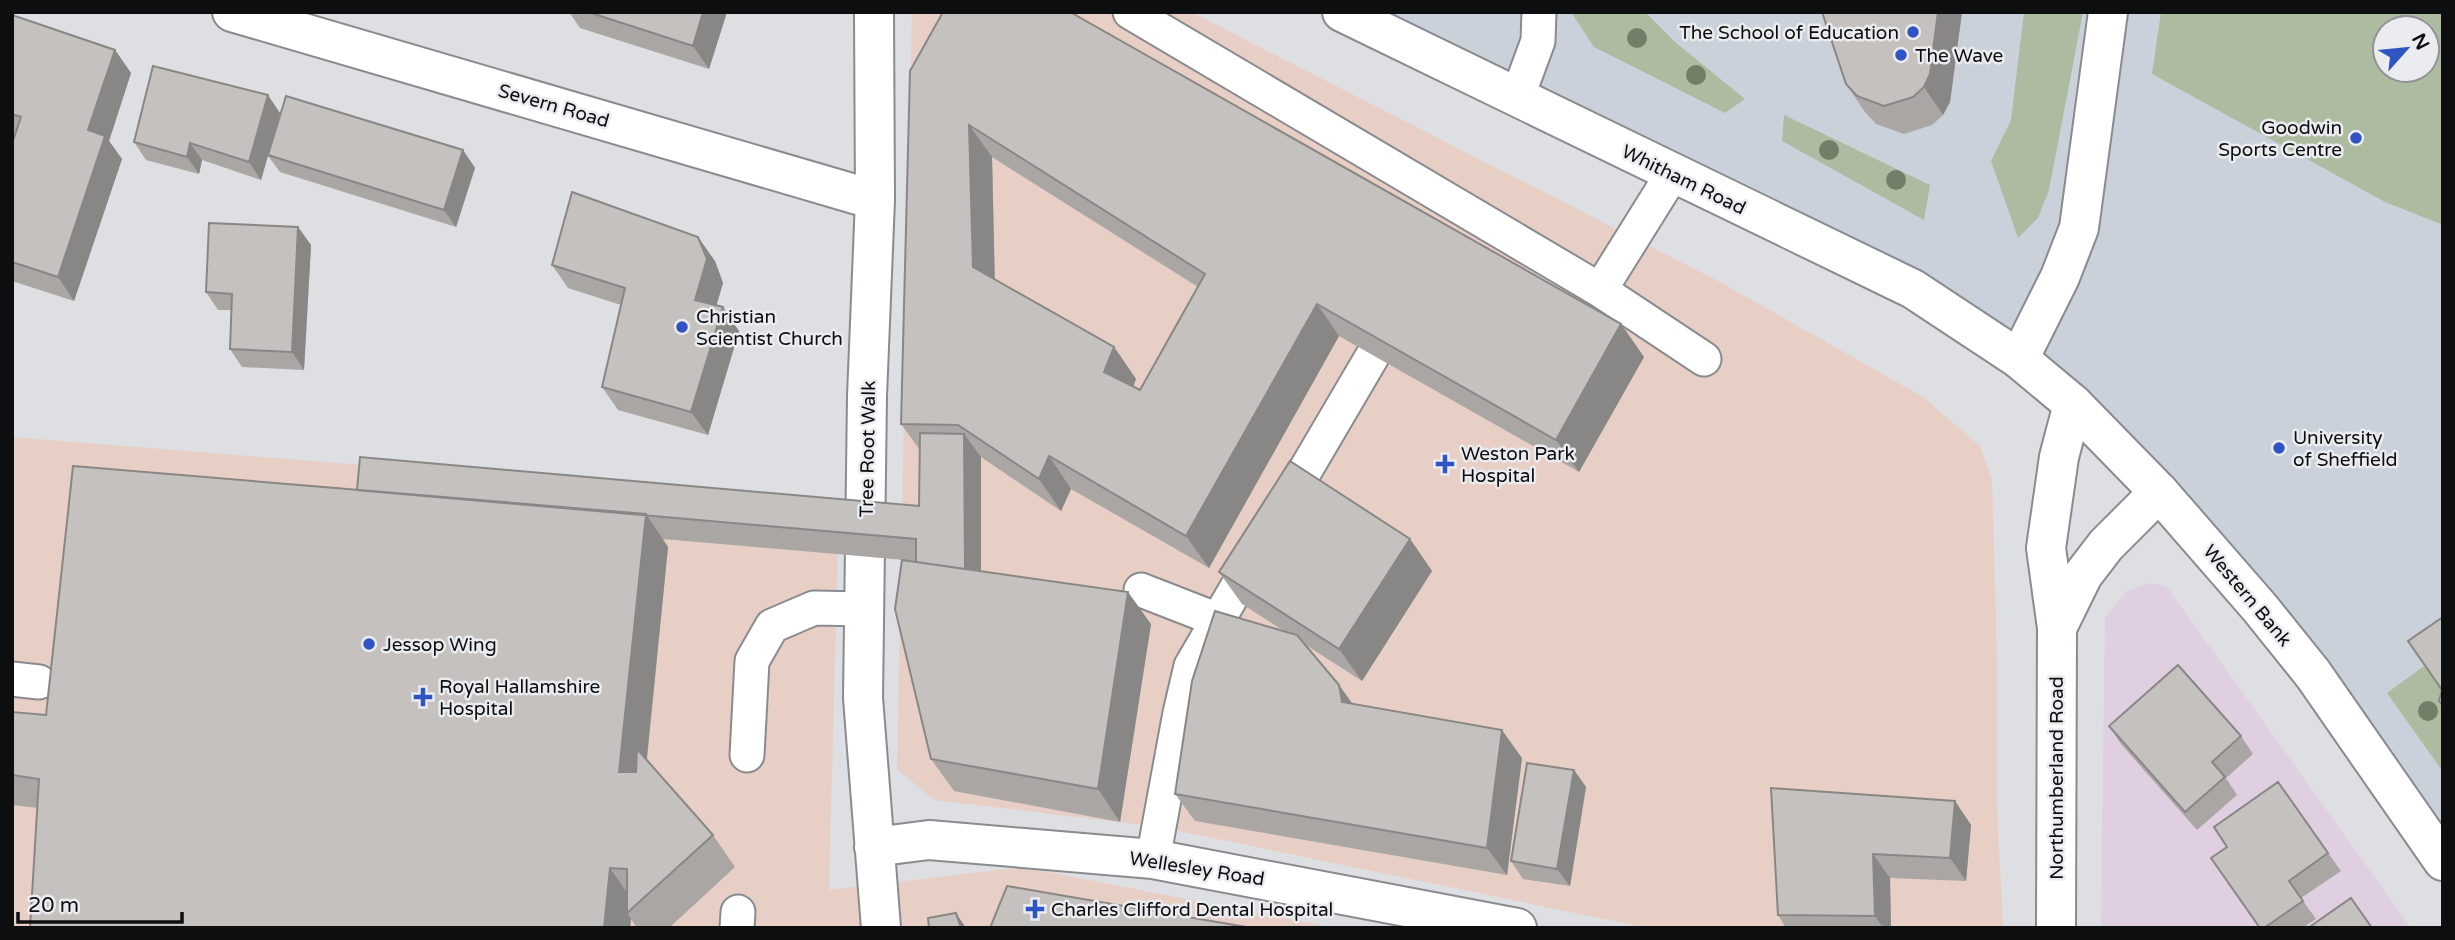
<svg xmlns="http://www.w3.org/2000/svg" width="2455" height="940" viewBox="0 0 2455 940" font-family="'Varela Round',sans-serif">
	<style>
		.commercial { fill: #e0cfe1 }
		.built { fill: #cad1da; fill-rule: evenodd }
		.medical { fill: #e8cfc6 }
		.green { fill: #adbca1; fill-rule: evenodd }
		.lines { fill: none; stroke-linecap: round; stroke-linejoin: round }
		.lane-casing { stroke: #898b8e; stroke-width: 37 }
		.street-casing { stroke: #898b8e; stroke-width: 42 }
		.primary-casing { stroke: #898b8e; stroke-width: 42 }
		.lane { stroke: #fff; stroke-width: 33 }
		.street { stroke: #fff; stroke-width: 38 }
		.primary { stroke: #fff; stroke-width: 38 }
		.tree { fill: #737e69 }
		.wall { fill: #a9a6a3; fill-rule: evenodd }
		.shaded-wall { fill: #898785 }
		.building { fill: #c4c1be; stroke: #898785; stroke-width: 2; fill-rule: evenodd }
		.poi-dot { fill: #3054c4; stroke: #eaecf0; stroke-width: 2.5 }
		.labels { text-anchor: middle; stroke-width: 5; stroke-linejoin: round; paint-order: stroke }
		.poi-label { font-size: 19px; fill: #0d0e0f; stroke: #eaecf0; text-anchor: start }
		.street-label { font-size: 19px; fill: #0d0e0f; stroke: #eaecf0 }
	</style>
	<rect width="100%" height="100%" fill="#dddfe3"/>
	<path class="commercial" d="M2150,583l17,4 244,341h-310l4,-311 22,-26z"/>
	<path class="built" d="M1342,12h1101v849l-130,-187 -294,-315zM2385,28h42v42h-42z"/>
	<path class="medical" d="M912,12h279l531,271 201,114 57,49 12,35 5,178v148l6,121h-355l-489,-101 -225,-27 -37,-31z
		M12,437l827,66 -10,387 194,-23 312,61h-1323z"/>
	<path class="green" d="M1571,12h74l30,30 70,57 -20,14 -131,-66z
		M2024,12h59l-34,178 -11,28 -20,20 -27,-77 20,-41z
		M2161,12h282v213l-58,-23 -233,-128zM2385,28h42v42h-42z
		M1784,115l146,70 -6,35 -142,-79z
		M2424,666l19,25v81l-56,-79z"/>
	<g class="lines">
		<defs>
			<path id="lane" d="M1130,12l470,278 104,69
				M1517,98l21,-57 1,-29
				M1600,290l73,-117
				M1282,510l91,-155
				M1141,590l77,30
				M12,679l27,3
				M747,755l5,-94 20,-35 42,-18 52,1
				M1153,859l27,-146 11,-47 66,-113
				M737,928l1,-16"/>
			<path id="street" d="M232,12l643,188
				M874,12l1,188 -8,196 -4,302 18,230
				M2019,359l41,-82 19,-49 29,-216
				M2057,628l26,-53 23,-30 53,-53
				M874,847l55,-7 224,19 364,69
				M2056,928l1,-300 -11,-80 13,-91 14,-53"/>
			<path id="primary" d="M1342,12l571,277 106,70 54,45 86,88 101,116 53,66 130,187"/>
		</defs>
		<use href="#lane" class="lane-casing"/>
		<use href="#street" class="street-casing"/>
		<use href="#primary" class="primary-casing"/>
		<use href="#lane" class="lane"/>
		<use href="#street" class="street"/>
		<use href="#primary" class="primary"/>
	</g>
	<g class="tree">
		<circle cx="1637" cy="38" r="10"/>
		<circle cx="1696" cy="75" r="10"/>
		<circle cx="1829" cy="150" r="10"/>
		<circle cx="1896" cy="180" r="10"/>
		<circle cx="2428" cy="711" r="10"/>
	</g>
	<path class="wall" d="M569,12h158l-18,57 -129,-41z
		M1822,12h140l-12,90 -7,13 -11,10 -28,9 -28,-10 -11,-12 -19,-28z
		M12,15l103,35 16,23 -22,68 13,18 -48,142 -62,-20v-137l4,-10 -4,-2z
		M910,71l711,253 23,33 -65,115 -240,-136 -130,232 -138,-79 -10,22 -80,-54v114l170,53 -31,198 -166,-31 -23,-32 -15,-198 -253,-22 5,8 -21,213 66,75 22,32 -66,61h-32l-6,-9 -1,9h-600l8,-120 -26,-3v-93l34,3 311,-225 562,16 1,-56 -19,-26zM992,157l206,130 -58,103 -7,-3 3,-8 -22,-32 -119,-68z
		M280,113l183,37 12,18 -19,59 -176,-55 -12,-16 -7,24 -59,-20 -3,14 -53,-14 -12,-18z
		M298,227l13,18 -7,125 -62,-3 -12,-18 1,-39h-13l-12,-18z
		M715,261l8,22 -7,23 23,25 -31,104 -90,-25 -16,-23 19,-82 -53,-17 -16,-23z
		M1410,539l22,32 -70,110 -56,-36 33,40 13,18 170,55 -15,117 -312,-54 -20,-27 109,-163 -42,-27 -23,-32z
		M2109,726l132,10 12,18 -27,24 11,17 -40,35 -76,-86z
		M1574,770l12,17 -16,99 -47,-7 -12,-18z
		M2278,782l63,89 -40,27 15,21 -14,9h-42z
		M1955,801l16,24 -5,56 -76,-3 1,50h-105l-8,-13z"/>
	<path class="shaded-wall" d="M703,12h24l-18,57 -16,-23z
		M1938,12h24l-12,90 -7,13 -19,-28z
		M115,50l16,23 -22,68 13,18 -48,142 -16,-24 30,-147z
		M268,95l12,18 -19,67 -12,-18z
		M969,125l23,32 3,142 -22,-32z
		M190,143l12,17 -3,14 -12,-17z
		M463,150l12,18 -19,59 -12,-17z
		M298,227l13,18 -7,125 -12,-18z
		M698,237l17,24 8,22 -12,41 -16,-24z
		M1317,304l22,32 -130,232 -23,-32z
		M723,307l16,24 -31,104 -17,-23z
		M1621,324l23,33 -65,115 -23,-32z
		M1114,347l22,32 -9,25 -23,-32z
		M964,434l17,23v144l-16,-24z
		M1049,456l22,33 -10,22 -22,-32z
		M646,514l22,33 -26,258 -23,-33z
		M1410,539l22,32 -70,110 -23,-32z
		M1128,592l23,32 -31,198 -22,-33z
		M1339,685l19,27 -16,-10z
		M1502,730l20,28 -15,117 -20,-27z
		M1574,770l12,17 -16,99 -13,-17z
		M1955,801l16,24 -5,56 -16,-23z
		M1873,854l17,24 1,50h-8l-8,-12z
		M610,868l23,33 -6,12 4,6 -1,9h-26z
		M956,913l10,15h-5z"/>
	<path class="building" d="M588,12h115l-10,34z
		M943,12h127l551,312 -65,116 -239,-136 -131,232 -137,-80 -10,23 -81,-54 -57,-1 9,-353zM969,125l236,149 -65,116 -36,-18 10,-25 -141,-80z
		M1822,12h116l-8,62 -6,13 -11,10 -29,9 -27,-10 -11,-12z
		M12,15l103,35 -27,80 17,6 -47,141 -46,-15v-118l9,-27 -9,-3z
		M153,66l115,29 -19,67 -59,-19 -3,14 -53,-15z
		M286,96l177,54 -19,60 -176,-55z
		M572,192l126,45 9,22 -12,41 28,7 -32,105 -89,-25 23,-99 -73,-23z
		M209,223l89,4 -6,125 -62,-3 2,-55 -26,-2z
		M920,433l44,1 1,135 -49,-7v-23l-559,-49 3,-33 559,49z
		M1290,461l120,78 -71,110 -120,-77z
		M73,466l573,48 -27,258h17l1,-23 76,86 -86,78v-44l-17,-1 -6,60h-574l9,-149 -27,-4v-63l34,3z
		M902,560l226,32 -30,197 -167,-30 -36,-150z
		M1215,611l82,24 42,50 3,17 160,28 -15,118 -312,-54 17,-113z
		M2443,617v89l-4,-5 3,-11 -34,-49z
		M2178,665l63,71 -29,26 13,15 -40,35 -76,-86z
		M1527,763l47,7 -17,99 -46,-8z
		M2278,782l50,71 -39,28 14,20 -39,27h-4l-49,-70 16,-11 -13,-20z
		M1771,788l184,13 -5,57 -77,-4 2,62 -97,-1z
		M1007,886l245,42h-262z
		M2351,898l21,30h-64z
		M956,913l5,15h-32l-1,-10z"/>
	<g class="poi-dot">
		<circle cx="1913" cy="32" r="7"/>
		<circle cx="1901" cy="55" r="7"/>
		<circle cx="2356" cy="138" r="7"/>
		<circle cx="682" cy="327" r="7"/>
		<circle cx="2279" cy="448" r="7"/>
		<path d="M1441.5 453.5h7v7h7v7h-7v7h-7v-7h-7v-7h7z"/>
		<circle cx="369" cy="644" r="7"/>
		<path d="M419.5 686.5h7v7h7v7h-7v7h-7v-7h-7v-7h7z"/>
		<path d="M1031.5 898.5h7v7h7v7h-7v7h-7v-7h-7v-7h7z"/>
	</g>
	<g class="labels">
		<g class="poi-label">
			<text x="1899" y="39" text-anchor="end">The School of Education</text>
			<text x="1915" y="62">The Wave</text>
			<text x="2342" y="134" text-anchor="end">Goodwin<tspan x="2342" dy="22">Sports Centre</tspan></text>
			<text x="696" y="323">Christian<tspan x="696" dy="22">Scientist Church</tspan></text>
			<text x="2293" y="444">University<tspan x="2293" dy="22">of Sheffield</tspan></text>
			<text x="1461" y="460">Weston Park<tspan x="1461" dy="22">Hospital</tspan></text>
			<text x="383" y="651">Jessop Wing</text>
			<text x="439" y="693">Royal Hallamshire<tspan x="439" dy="22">Hospital</tspan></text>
			<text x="1051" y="916">Charles Clifford Dental Hospital</text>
		</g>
		<g class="street-label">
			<text transform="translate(554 105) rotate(16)" y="7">Severn Road</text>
			<text transform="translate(1684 179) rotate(26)" y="7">Whitham Road</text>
			<text transform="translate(867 449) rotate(-89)" y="7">Tree Root Walk</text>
			<text transform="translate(2248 595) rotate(50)" y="7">Western Bank</text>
			<text transform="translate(2056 778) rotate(-90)" y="7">Northumberland Road</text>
			<text transform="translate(1197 868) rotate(9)" y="7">Wellesley Road</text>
		</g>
	</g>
	<rect width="2455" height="940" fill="none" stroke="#0d0e0f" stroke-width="28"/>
	<g transform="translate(2406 49) rotate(63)"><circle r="33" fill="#eaecf0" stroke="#929396" stroke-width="2"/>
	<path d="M0-5L12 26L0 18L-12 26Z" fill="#3054c4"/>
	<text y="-10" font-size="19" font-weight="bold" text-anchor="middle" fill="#0d0e0f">N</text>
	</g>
	<path d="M18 912v10h164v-10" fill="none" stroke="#0d0e0f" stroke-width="3.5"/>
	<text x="28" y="912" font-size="21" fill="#0d0e0f" stroke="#eaecf0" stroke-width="5" paint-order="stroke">20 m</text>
</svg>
